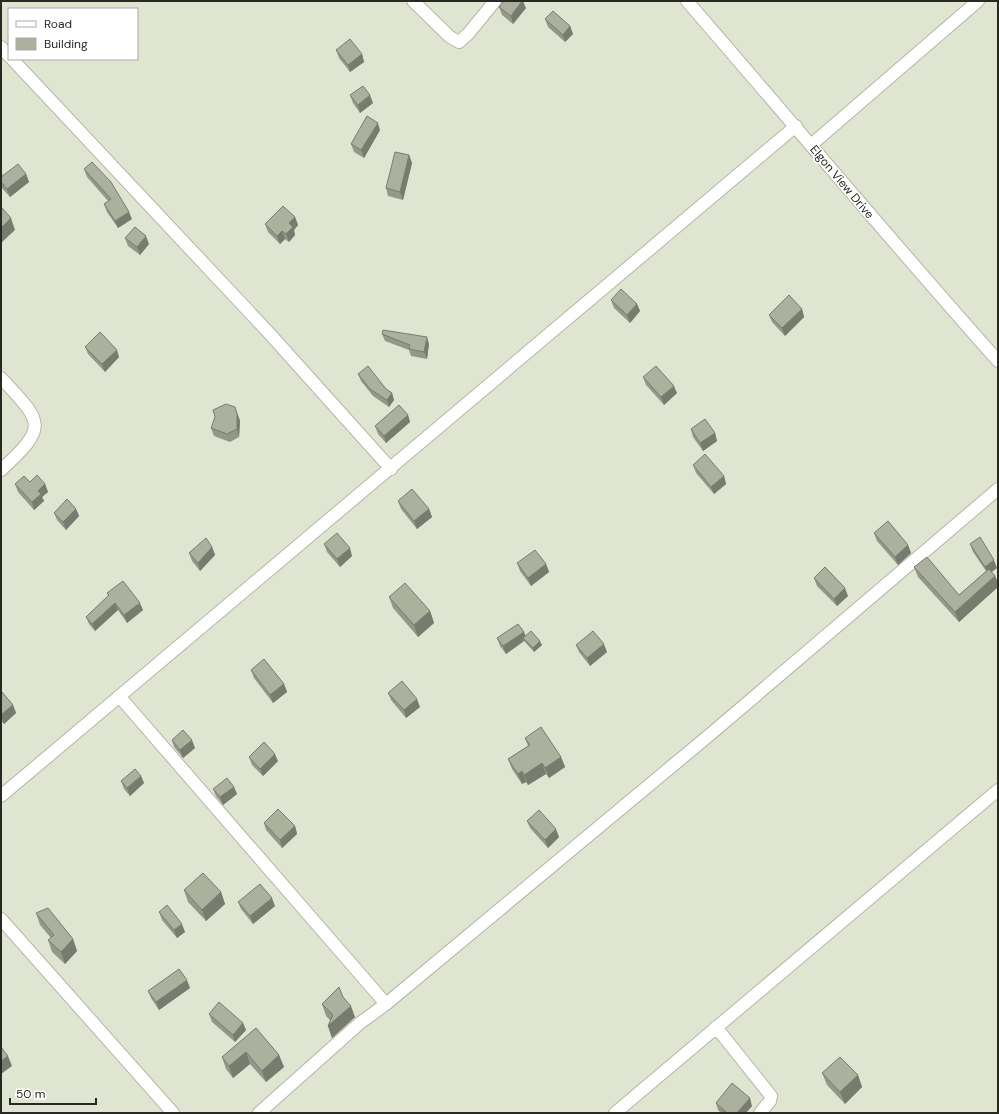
<svg xmlns="http://www.w3.org/2000/svg" width="999" height="1114" viewBox="0 0 999 1114" font-family="'DM Sans',sans-serif">
	<style>
		.lines { fill: none; stroke-linecap: round; stroke-linejoin: round }
		.minor-casing { stroke: #b3b8a5; stroke-width: 14 }
		.minor { stroke: #fff; stroke-width: 12 }
		.wall { fill: #949888 }
		.shaded-wall { fill: #787c6f }
		.building { fill: #acb19e; stroke: #787c6f }
		.labels { text-anchor: middle; stroke-width: 3.5; stroke-linejoin: round; paint-order: stroke }
		.street-label { font-size: 12px; fill: #282922; stroke: #fff }
	</style>
	<rect width="100%" height="100%" fill="#e0e5d2"/>
	<g class="lines">
		<defs>
			<path id="minor" d="M413,1l37,36 9,5 9,-8 27,-33
				M687,1c104,120 206,242 311,360
				M1,47l8,9
				M12,59l257,274 122,136
				M811,145l167,-144
				M1,378c42,45 48,48 0,92
				M119,696l267,308
				M1,796l795,-670
				M1,919l172,194
				M716,1027l55,69 -1,5 -10,12
				M259,1113l101,-90 26,-19 327,-272 285,-243
				M615,1113l383,-323"/>
		</defs>
		<use href="#minor" class="minor-casing"/>
		<use href="#minor" class="minor"/>
	</g>
	<path class="wall" d="M499,7l27,1 -13,16 -11,-9z
		M545,19l25,7 3,8 -8,8 -17,-15z
		M336,50l26,4 2,8 -14,10 -11,-14z
		M350,95l23,8 -13,10 -7,-10z
		M380,130l-16,28 -10,-6 -3,-8z
		M409,155l3,8 -9,37 -15,-4 -2,-8z
		M84,169l48,50 -14,9 -11,-16 -3,-8 4,-3 -21,-24z
		M26,174l3,8 -19,15 -9,-10v-10z
		M295,217l3,8 -4,5 1,5 -6,7 -4,-3 -5,5 -12,-12 -3,-8z
		M125,238l24,6 -9,11 -12,-9z
		M611,300l26,4 3,7 -10,12 -16,-15z
		M802,309l2,8 -19,19 -13,-14 -3,-7z
		M382,334l47,10 -2,15 -16,-3 -2,-6 -24,-9z
		M85,347l34,10 -14,15 -17,-18z
		M358,374l28,15 6,4 2,7 -5,7 -16,-11 -12,-15z
		M643,377l34,16 -13,12 -18,-20z
		M238,415l2,6 -1,16 -9,5 -16,-6 -3,-8z
		M408,415l2,7 -24,21 -8,-9 -3,-8z
		M691,429l24,4 2,8 -14,10 -10,-14z
		M693,465l31,11 2,8 -12,10 -18,-21z
		M30,482l15,2 3,8 -6,5 2,4 -10,9 -16,-18 -3,-8z
		M398,501l31,8 3,8 -15,12 -16,-20z
		M76,509l3,7 -13,14 -9,-10 -3,-7z
		M874,533l34,12 3,8 -13,12 -21,-24z
		M324,544l28,12 -12,11 -13,-15z
		M970,544l27,24 -5,4 3,4 3,7v4l-39,35 -41,-45 -4,-10 45,28 27,-24 -13,-19z
		M212,547l3,8 -15,16 -8,-10 -3,-8z
		M517,563l29,1 3,8 -18,14 -11,-15z
		M814,578l34,18 -11,10 -20,-20z
		M107,593l36,17 -16,13 -9,-13 -23,21 -6,-7 -3,-7 22,-21z
		M389,597l41,14 4,12 -16,14 -25,-29z
		M524,632l1,4 17,9 -8,7 -10,-11 -18,13 -6,-8 -3,-8z
		M576,645l31,7 -17,14 -11,-14z
		M251,670l33,14 3,8 -14,11 -19,-25z
		M1,692l12,13 3,8 -12,11 -3,-3z
		M388,693l32,14 -14,11 -15,-18z
		M525,738l36,19 4,10 -16,11 -3,-4 -18,11 -2,-3 -4,2 -10,-15 -4,-10 20,-13z
		M172,740l23,8 -12,10 -9,-11z
		M249,757l29,4 -15,15 -11,-11z
		M141,776l3,7 -14,13 -6,-7 -3,-8z
		M234,787l3,7 -14,11 -7,-9 -3,-7z
		M527,821l32,16 -11,11 -18,-20z
		M264,823l31,3 2,8 -15,14 -16,-18z
		M184,890l37,2 4,12 -19,17 -18,-19z
		M238,902l37,4 -22,18 -12,-15z
		M159,912l26,20 -8,6 -15,-18z
		M36,913l37,26 4,12 -12,13 -13,-12 -4,-12 3,-2 -11,-13z
		M190,988l-31,22 -8,-12 -3,-7z
		M343,997l12,20 -23,21 -4,-12 2,-6 -4,-4 -4,-12z
		M209,1014l34,9 3,7 -11,12 -23,-20z
		M256,1028l23,27 5,12 -18,15 -16,-18 -17,14 -7,-9 -4,-12z
		M822,1073l36,2 4,12 -17,17 -18,-19z
		M716,1103l36,3 -6,7h-25l-3,-3z"/>
	<path class="shaded-wall" d="M522,1h1l3,7 -13,16 -2,-8z
		M570,26l3,8 -8,8 -2,-7z
		M362,54l2,8 -14,10 -2,-7z
		M370,95l3,8 -13,10 -2,-8z
		M378,123l2,7 -16,28 -3,-8z
		M409,155l3,8 -9,37 -3,-8z
		M26,174l3,8 -19,15 -3,-8z
		M129,212l3,7 -14,9 -3,-7z
		M295,217l3,8 -4,5 1,5 -6,7 -3,-8 3,-11z
		M11,218l4,12 -14,13v-15z
		M282,231l3,8 -5,5 -3,-8z
		M146,236l3,8 -9,11 -3,-8z
		M637,304l3,7 -10,12 -3,-8z
		M802,309l2,8 -19,19 -3,-8z
		M427,337l2,7 -2,15 -3,-7z
		M117,350l2,7 -14,15 -3,-8z
		M674,386l3,7 -13,12 -3,-8z
		M392,393l2,7 -5,7 -2,-7z
		M235,407l5,14 -1,16 -2,-8z
		M408,415l2,7 -24,21 -2,-7z
		M715,433l2,8 -14,10 -3,-8z
		M724,476l2,8 -12,10 -3,-7z
		M45,484l3,8 -6,5 2,4 -10,9 -2,-8 6,-11z
		M76,509l3,7 -13,14 -3,-8z
		M429,509l3,8 -15,12 -3,-8z
		M908,545l3,8 -13,12 -3,-8z
		M212,547l3,8 -15,16 -2,-8z
		M350,548l2,8 -12,11 -3,-8z
		M994,560l3,8 -9,6 -3,-7z
		M546,564l3,8 -18,14 -3,-8z
		M995,576l3,7v4l-39,35 -4,-10z
		M845,588l3,8 -11,10 -3,-7z
		M115,603l3,7 -23,21 -3,-7z
		M140,603l3,7 -16,13 -3,-8z
		M430,611l4,12 -16,14 -4,-12z
		M524,632l3,7 -4,-1 1,3 -18,13 -3,-8z
		M540,641l2,4 -8,7 -1,-4z
		M604,644l3,8 -17,14 -3,-8z
		M284,684l3,8 -14,11 -3,-8z
		M417,699l3,8 -14,11 -2,-8z
		M13,705l3,8 -12,11 -3,-9z
		M192,740l3,8 -12,10 -3,-8z
		M275,754l3,7 -15,15 -3,-7z
		M561,757l4,10 -16,11 -4,-10z
		M542,763l4,11 -18,11 -4,-10z
		M522,771l4,11 -4,2 -4,-10z
		M141,776l3,7 -14,13 -3,-8z
		M234,787l3,7 -14,11 -3,-8z
		M295,826l2,8 -15,14 -2,-8z
		M556,829l3,8 -11,11 -3,-8z
		M221,892l4,12 -19,17 -4,-11z
		M272,898l3,8 -22,18 -3,-8z
		M182,924l3,8 -8,6 -3,-8z
		M73,939l4,12 -12,13 -4,-12z
		M187,980l3,8 -31,22 -3,-8z
		M351,1006l4,11 -23,21 -4,-12z
		M243,1023l3,7 -11,12 -2,-7z
		M246,1052l4,12 -17,14 -4,-12z
		M279,1055l5,12 -18,15 -4,-11z
		M8,1056l4,10 -11,8v-13z
		M858,1075l4,12 -17,17 -5,-12z
		M750,1098l2,8 -6,7h-9z"/>
	<path class="building" d="M504,1h18l-11,15 -12,-9z
		M553,11l17,15 -7,9 -18,-16z
		M350,39l12,15 -14,11 -12,-15z
		M363,86l7,9 -12,10 -8,-10z
		M367,116l11,7 -17,27 -10,-6z
		M395,152l14,3 -9,37 -14,-4z
		M92,162l19,20 18,30 -14,9 -11,-17 7,-5 -27,-30z
		M18,164l8,10 -19,15 -6,-7v-5z
		M283,206l12,11 -6,6 4,4 -7,7 -4,-3 -5,5 -12,-12z
		M1,207l10,11 -10,10z
		M135,227l11,9 -9,11 -12,-9z
		M621,289l16,15 -10,11 -16,-15z
		M789,295l13,14 -20,19 -13,-13z
		M383,330l44,7 -3,15 -15,-3 1,-4 -28,-11z
		M100,332l17,18 -15,14 -17,-17z
		M368,366l18,23 6,4 -5,7 -17,-11 -12,-15z
		M656,366l18,20 -13,11 -18,-20z
		M226,404l9,3 2,7v15l-10,5 -16,-6 4,-11 -2,-7z
		M399,405l9,10 -24,21 -9,-10z
		M705,419l10,14 -15,10 -9,-14z
		M705,454l19,22 -13,11 -18,-22z
		M37,475l8,9 -7,7 3,3 -9,8 -17,-18 9,-8 6,6z
		M412,489l17,20 -15,12 -16,-20z
		M67,499l9,10 -13,13 -9,-9z
		M888,521l20,24 -13,12 -21,-24z
		M337,533l13,15 -13,11 -13,-15z
		M980,537l14,23 -9,7 -15,-23z
		M206,538l6,9 -14,16 -9,-10z
		M535,550l11,14 -18,14 -11,-15z
		M927,557l32,38 30,-26 6,7 -40,36 -41,-45z
		M825,567l20,21 -11,11 -20,-21z
		M123,581l17,22 -16,12 -9,-12 -23,21 -6,-7 23,-22 -2,-2z
		M405,583l25,28 -16,14 -25,-28z
		M518,624l6,8 -21,14 -6,-8z
		M531,631l9,10 -7,7 -10,-10z
		M593,631l11,13 -17,14 -11,-13z
		M264,659l20,25 -14,11 -19,-25z
		M402,681l15,18 -13,11 -16,-17z
		M1,692h1l11,13 -12,10z
		M541,727l20,30 -16,11 -3,-5 -18,12 -2,-4 -4,3 -10,-15 22,-14 -5,-7z
		M183,730l9,10 -12,10 -8,-10z
		M264,742l11,12 -15,15 -11,-12z
		M135,769l6,7 -14,12 -6,-7z
		M227,778l7,9 -14,10 -7,-8z
		M278,809l17,17 -15,14 -16,-17z
		M539,810l17,19 -11,11 -18,-19z
		M203,873l18,19 -19,18 -18,-20z
		M260,884l12,14 -22,18 -12,-14z
		M167,905l15,19 -8,6 -15,-18z
		M48,908l25,31 -12,13 -13,-12 6,-5 -18,-22z
		M179,969l8,11 -31,22 -8,-11z
		M339,987l4,10 8,9 -23,20 5,-11 -11,-11z
		M219,1002l24,21 -10,12 -24,-21z
		M256,1028l23,27 -17,16 -16,-19 -17,14 -7,-9z
		M1,1047l7,9 -7,5z
		M840,1057l18,18 -18,17 -18,-19z
		M732,1083l18,15 -13,15h-10l-11,-10z"/>
	<g class="labels">
		<g class="street-label">
			<text transform="translate(842 182) rotate(50)" y="4">Elgon View Drive</text>
		</g>
	</g>
	<rect width="999" height="1114" fill="none" stroke="#282922" stroke-width="4"/>
	<rect x="8" y="8" width="130" height="52" fill="#ffffff" stroke="#a9a9a7"/>
	<rect x="16" y="21" width="20" height="6" fill="#ffffff" stroke="#a9a9a7"/>
	<text x="44" y="28" font-size="12" fill="#282922">Road</text>
	<rect x="16" y="38" width="20" height="12" fill="#acb19e" stroke="#a9a9a7"/>
	<text x="44" y="48" font-size="12" fill="#282922">Building</text>
	<path d="M10 1098v6h86v-6" fill="none" stroke="#282922" stroke-width="2"/>
	<text x="16" y="1098" font-size="12" fill="#282922" stroke="#ffffff" stroke-width="3" paint-order="stroke">50 m</text>
</svg>
